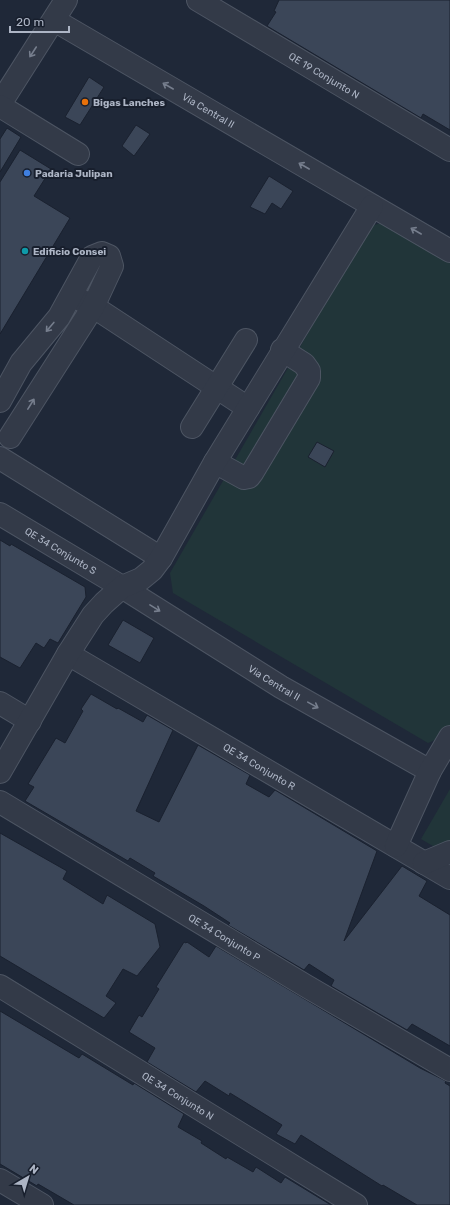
<svg xmlns="http://www.w3.org/2000/svg" width="450" height="1205" viewBox="0 0 450 1205" font-family="Rubik,sans-serif">
	<style>
		.green { fill: #213539 }
		.building { fill: #3b4658; stroke: #1a212f }
		.lines { fill: none; stroke-linecap: round; stroke-linejoin: round }
		.minor-casing { stroke: #4d5563; stroke-width: 24 }
		.minor { stroke: #333a48; stroke-width: 22 }
		.oneway { stroke: #767e8d }
		.food-dot { fill: #e8710a; stroke: #181f2d; stroke-width: 1.5 }
		.shop-dot { fill: #3f7fe0; stroke: #181f2d; stroke-width: 1.5 }
		.culture-dot { fill: #0f9aa8; stroke: #181f2d; stroke-width: 1.5 }
		.labels { text-anchor: middle; stroke-width: 4; stroke-linejoin: round; paint-order: stroke }
		.street-label { font-size: 10px; fill: #adb5c5; stroke: #181f2d }
		.poi-label { font-size: 10px; font-weight: bold; fill: #adb5c5; stroke: #181f2d; text-anchor: start }
	</style>
	<rect width="100%" height="100%" fill="#1f2838"/>
	<path class="green" d="M386,221l64,37v470l-6,8 -16,7 -255,-150 -3,-20 199,-346z
		M450,789v67l-29,-17z"/>
	<path class="building" d="M279,0h171v130l-27,-16 -2,4 -154,-92 9,-14 -2,-1z
		M89,77l15,10 -24,38 -15,-8z
		M136,125l14,9 -16,22 -12,-10z
		M7,128l14,9 -21,35v-33z
		M20,150l31,19 -17,27 36,22 -70,116v-152z
		M269,176l24,15 -12,18 -9,-6 -7,11 -15,-7z
		M317,442l17,9 -9,16 -17,-10z
		M0,540l10,6 1,-2 74,43 1,10 -28,46 -8,-4 -6,9 -8,-5 -16,25 -20,-11z
		M123,620l31,18 -14,25 -32,-18z
		M91,694l26,15 1,-1 25,14 4,-7 26,15 -37,81 23,11 39,-77 52,30 -4,9 23,13 6,-7 102,61 -33,90 58,-75 25,15 -8,15 31,19v131l-38,-22 -5,6 -76,-44 3,-6 -25,-16 -5,6 -76,-45 2,-2 -26,-17 -51,-30 2,-3 -25,-15 -2,3 -103,-60 9,-14 -6,-3 28,-46 9,5 18,-32 -2,-2z
		M0,833l67,38 -4,8 40,25 4,-9 48,29 5,23 -23,29 -14,-7 -17,27 10,7 -12,15 -104,-62z
		M184,942l2,1 1,-1 22,15 7,-11 204,122 26,13 -1,2 5,3v119h-33l-34,-20 -1,1 -81,-51 -6,9 -19,-10 6,-9 -52,-32 -1,3 -24,-15 -9,11 -49,-30 8,-14 -26,-16 10,-17 3,2 17,-28 -3,-2z
		M0,1011l79,47 3,-4 51,31 1,-2 50,31 -6,13 24,14 -1,2 25,16 1,-2 26,15 3,-5 25,16 4,-6 46,28h-257l-36,-21 -1,2 -37,-22z"/>
	<g class="lines">
		<defs>
			<g id="minor">
				<path id="s1" d="M198,0l252,150"/>
				<path id="s2" d="M54,20l396,231"/>
				<path d="M0,104l66,-104"/>
				<path d="M0,106l78,48"/>
				<path d="M79,299l18,10 151,99"/>
				<path d="M0,401l21,-38 38,-46 33,-60 10,-4 7,3 3,10 -19,41 -83,130"/>
				<path d="M192,427l54,-87"/>
				<path d="M0,458l161,100"/>
				<path d="M215,462l29,16 5,-1 3,-4 57,-95v-7l-5,-7 -22,-14"/>
				<path id="s3" d="M0,514l122,73 159,100 149,84"/>
				<path id="s4" d="M68,654l382,224"/>
				<path d="M0,703l30,18"/>
				<path d="M0,772l68,-118 25,-39 11,-12 18,-16 19,-8 11,-9 9,-12 54,-96 157,-256"/>
				<path id="s5" d="M0,802l306,184 144,84"/>
				<path d="M396,846l34,-75 20,-34"/>
				<path d="M424,863l26,-11"/>
				<path id="s6" d="M0,986l356,219"/>
				<path d="M0,1180l42,25"/>
			</g>
		</defs>
		<use href="#minor" class="minor-casing"/>
		<use href="#minor" class="minor"/>
	</g>
	<defs><path id="oneway-shaft" d="M-6 0H5M1.5-3L5.5 0L1.5 3" fill="none" stroke-width="1.6" stroke-linecap="round" stroke-linejoin="round"/></defs>
	<g class="oneway">
		<use href="#oneway-shaft" transform="translate(33 52) rotate(123)"/>
		<use href="#oneway-shaft" transform="translate(168 86) rotate(-150)"/>
		<use href="#oneway-shaft" transform="translate(304 166) rotate(-150)"/>
		<use href="#oneway-shaft" transform="translate(416 231) rotate(-150)"/>
		<use href="#oneway-shaft" transform="translate(50 327) rotate(130)"/>
		<use href="#oneway-shaft" transform="translate(31 404) rotate(-58)"/>
		<use href="#oneway-shaft" transform="translate(155 608) rotate(32)"/>
		<use href="#oneway-shaft" transform="translate(313 705) rotate(29)"/>
	</g>
	<circle class="food-dot" cx="85" cy="102" r="4"/>
	<circle class="shop-dot" cx="27" cy="173" r="4"/>
	<circle class="culture-dot" cx="25" cy="251" r="4"/>
	<g class="labels">
		<g class="street-label">
			<text dy="4" stroke="none"><textPath href="#s1" startOffset="147">QE 19 Conjunto N</textPath></text>
			<text dy="4" stroke="none"><textPath href="#s2" startOffset="179">Via Central II</textPath></text>
			<text dy="4" stroke="none"><textPath href="#s3" startOffset="71">QE 34 Conjunto S</textPath></text>
			<text dy="4" stroke="none"><textPath href="#s3" startOffset="322">Via Central II</textPath></text>
			<text dy="4" stroke="none"><textPath href="#s4" startOffset="222">QE 34 Conjunto R</textPath></text>
			<text dy="4" stroke="none"><textPath href="#s5" startOffset="262">QE 34 Conjunto P</textPath></text>
			<text dy="4" stroke="none"><textPath href="#s6" startOffset="209">QE 34 Conjunto N</textPath></text>
		</g>
		<g class="poi-label">
			<text x="93" y="106">Bigas Lanches</text>
			<text x="35" y="177">Padaria Julipan</text>
			<text x="33" y="255">Edificio Consei</text>
		</g>
	</g>
	<g transform="translate(28 1177) rotate(38)" stroke="#181f2d" stroke-width="3" paint-order="stroke">
	<path d="M0-3L7 15L0 10L-7 15Z" fill="#adb5c5"/>
	<text y="-6" font-size="11" font-weight="bold" text-anchor="middle" fill="#adb5c5">N</text>
	</g>
	<path d="M10 26v6h59v-6" fill="none" stroke="#adb5c5" stroke-width="2"/>
	<text x="16" y="26" font-size="12" fill="#adb5c5" stroke="#181f2d" stroke-width="3" paint-order="stroke">20 m</text>
</svg>
